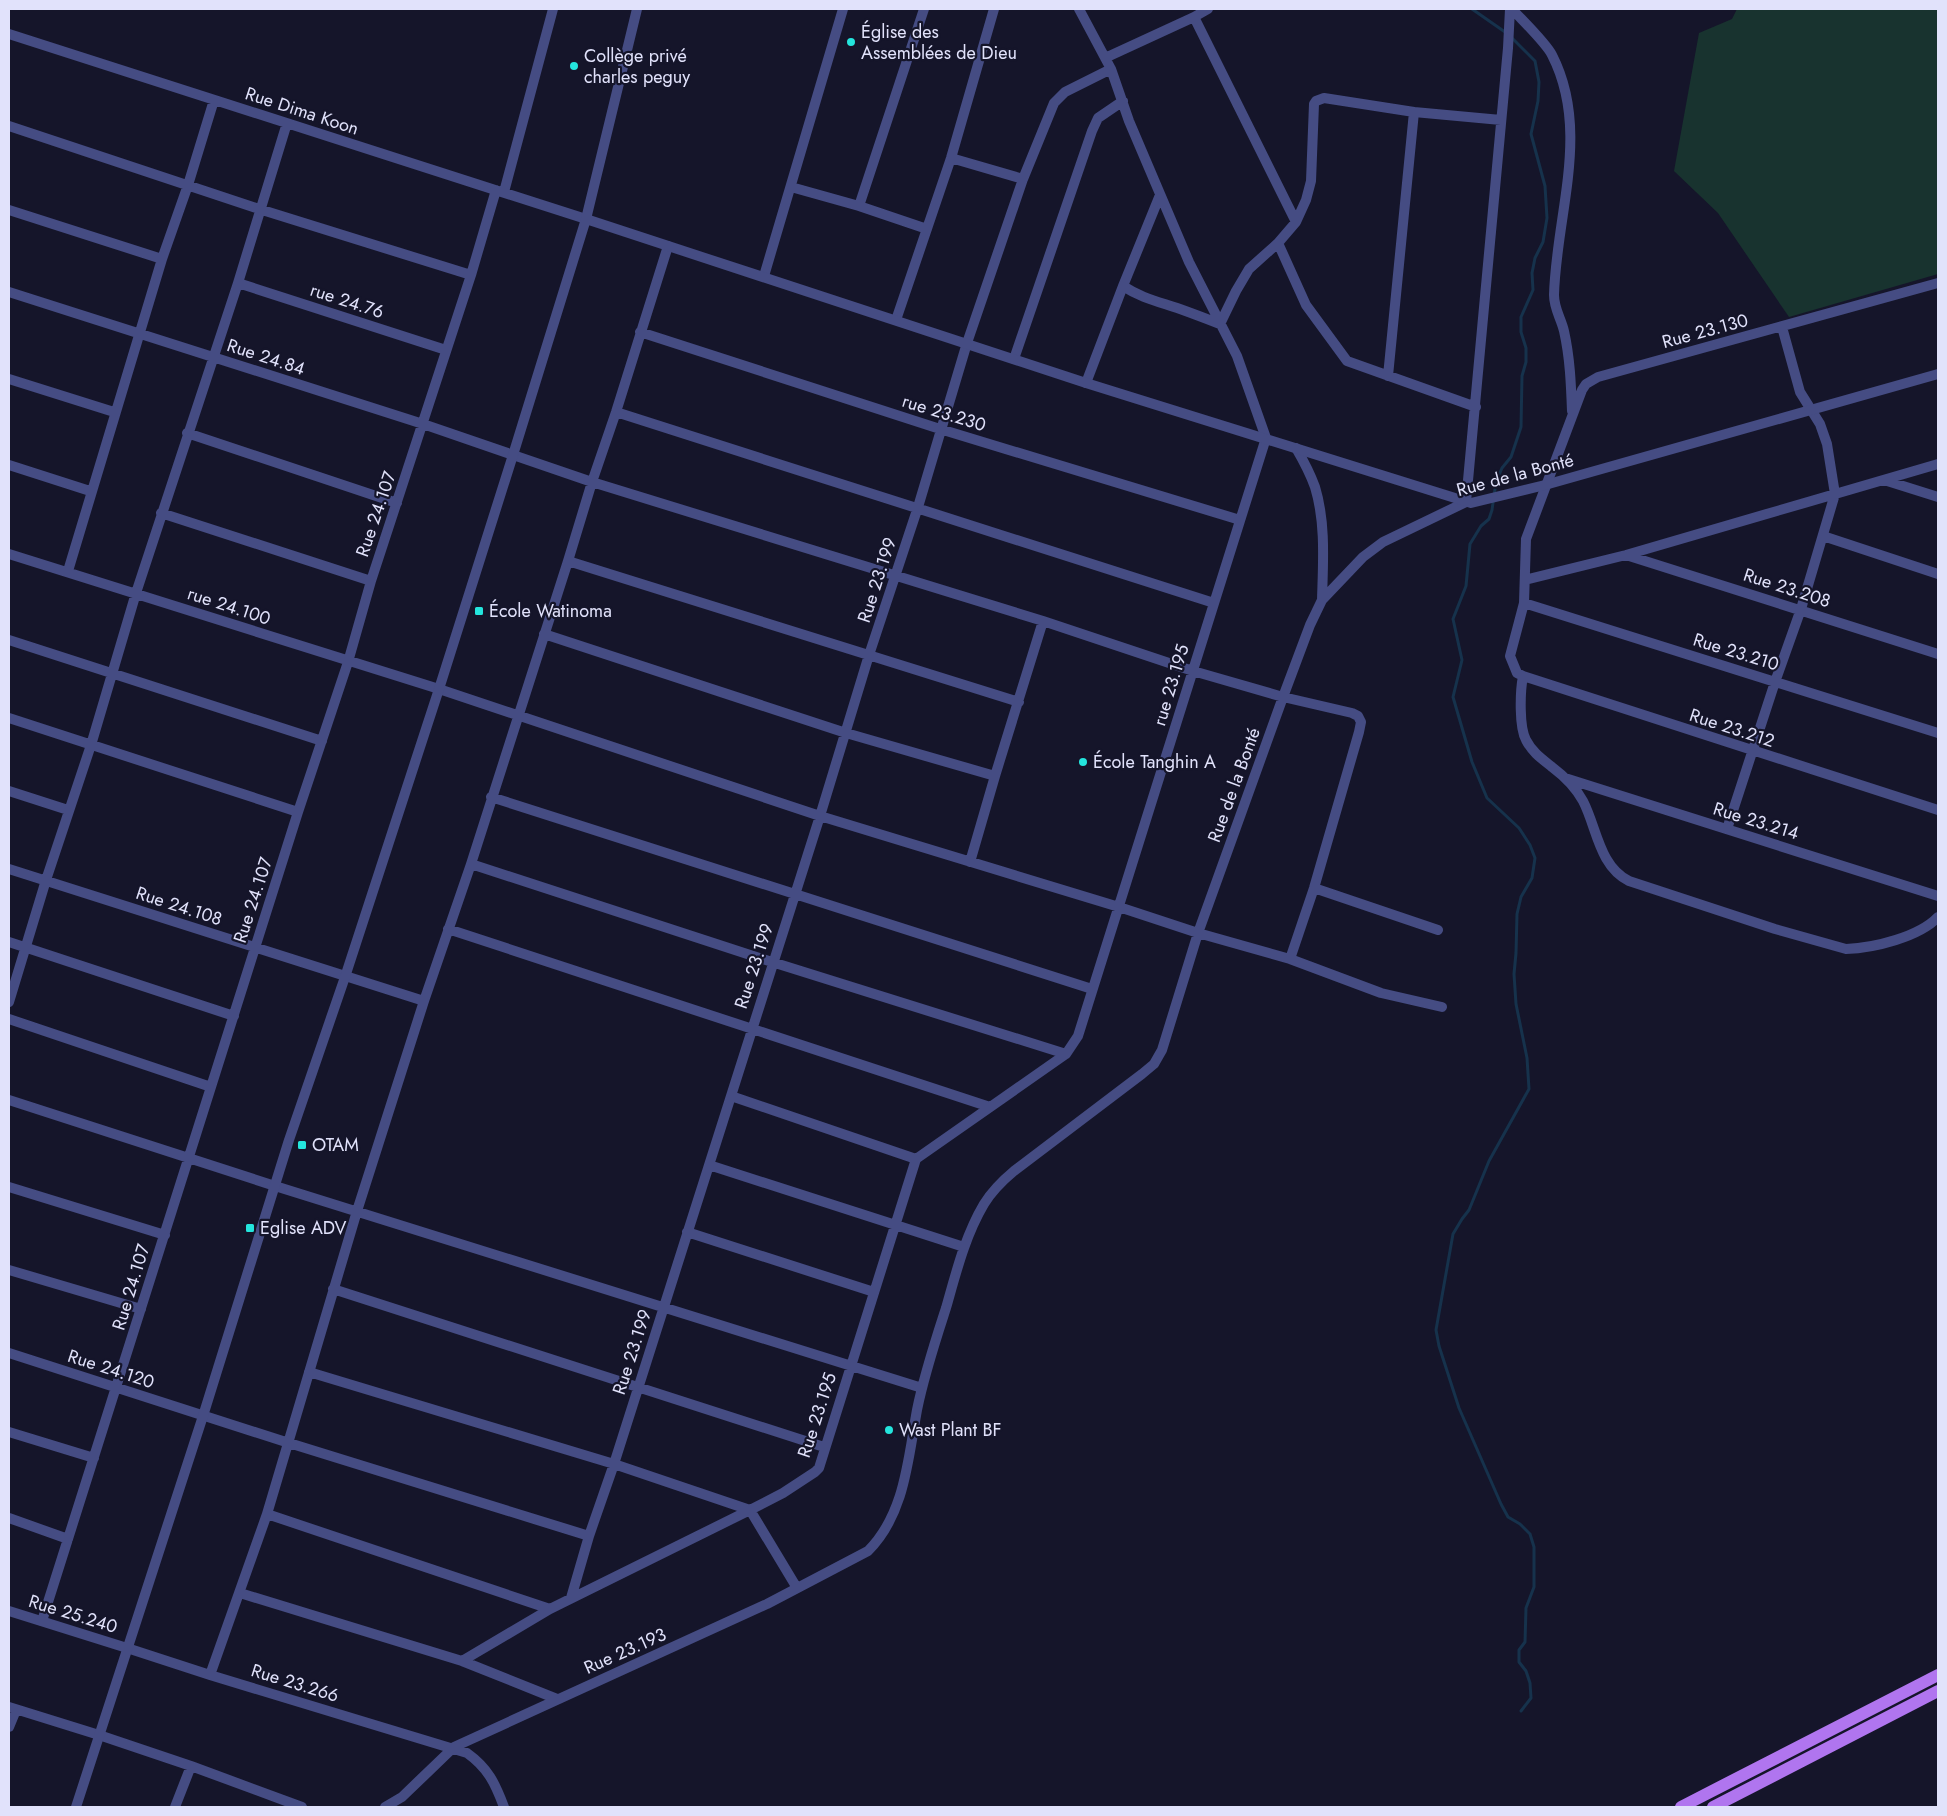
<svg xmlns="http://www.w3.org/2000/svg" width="1947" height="1816" viewBox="0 0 1947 1816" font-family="Jost,sans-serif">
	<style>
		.green { fill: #18332f }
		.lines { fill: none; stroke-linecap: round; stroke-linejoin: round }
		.stream { stroke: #16324c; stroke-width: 3 }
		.minor { stroke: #454c83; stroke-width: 10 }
		.tertiary { stroke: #454c83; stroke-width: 10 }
		.primary { stroke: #b075ef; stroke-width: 12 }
		.poi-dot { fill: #24e5dd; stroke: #15152a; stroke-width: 2 }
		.labels { text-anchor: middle; stroke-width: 4.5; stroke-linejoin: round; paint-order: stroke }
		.poi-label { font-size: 18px; fill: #e1e2fb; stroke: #15152a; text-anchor: start }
		.street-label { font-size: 18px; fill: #e1e2fb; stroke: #15152a }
	</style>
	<rect width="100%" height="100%" fill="#15152a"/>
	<path class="green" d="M1737,9h201v265l-149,43 -71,-104 -44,-42 25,-138 33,-14z"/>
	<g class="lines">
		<path class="stream" d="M1472,9l33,23
			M1510,36l25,25 4,21 -1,19 -7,33 14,52 2,32 -4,24 -8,16 -3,15 1,17 -12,27v15l5,16v14l-4,14 -1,51 -10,30 -9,11 -6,14 -4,28 -3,9 -8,7 -11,18 -4,42 -13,33 9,41 -9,37 19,65 15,36 32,30 11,17 5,13 -3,20 -11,19 -4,17 -1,39 -2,21 2,30 11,54 2,31 -40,72 -20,49 -7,9 -9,15 -17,96 3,16 20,62 42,96 7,13 12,7 10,10 4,13v40l-8,21 -1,34 -6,8v12l7,9 4,12 1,15 -10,13"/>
		<path class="minor" d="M1512,9c10,11 34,34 40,46 39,76 4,160 2,240 0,14 7,23 10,36 6,27 7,53 8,80
			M1194,17l14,-8
			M9,34l577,185
			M1105,58l89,-41 102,205
			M1414,112l87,8
			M9,126l250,83 212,66
			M951,158l72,21
			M791,187l68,19 68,23
			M504,192l49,-183
			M859,206l65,-197
			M9,210l153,49
			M1278,243l28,62 41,56 129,46
			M764,276l79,-267
			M238,283l208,67
			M1938,283l-340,94 -12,7 -4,6 -56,149 -2,64 -14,53 7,17 6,3 415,134
			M1123,286c18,12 37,16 57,23 14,5 27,10 40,15l16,-33 13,-22 29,-26 18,-21 10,-22 5,-19 3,-77 2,-3 8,-3 90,14 -26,264
			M9,292l414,132 169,58 451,139 150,50 90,26 69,16 6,3 3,6 -2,10 -45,156 -24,71
			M896,320l55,-162 43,-149
			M640,332l300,97 300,91
			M1014,359l78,-228 6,-13 25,-17
			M9,379l105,33
			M1086,383l37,-97 37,-91
			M616,412l598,191
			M187,433l210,70
			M1296,448c7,12 14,25 19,39 11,36 8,76 7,113
			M9,465l81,26
			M1884,480l54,17
			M161,513l210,68
			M1823,536l115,38
			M9,554l430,135 381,127 299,91 79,26 92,26 91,34 61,14
			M1626,555l312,99
			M568,561l451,141
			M68,571l94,-312 26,-74 26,-85
			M1525,580l101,-25 312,-91
			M1524,603l414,130
			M544,634l302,99 149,43
			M9,640l313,101
			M1523,676c-3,16 -4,51 3,64 6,12 16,19 26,27 12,9 24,21 31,34 14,27 16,65 46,80l146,48 71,20c28,-1 73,-12 92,-32
			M9,718l289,94
			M1565,778l373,118
			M9,791l59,19
			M491,797l601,192
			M1727,829l48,-147 26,-73 34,-115 -8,-50 -7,-20 -20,-32 -18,-65
			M970,862l25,-86 48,-155
			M471,864l301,98 294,92
			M9,869l415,132
			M1314,888l124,42
			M448,929l542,178
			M9,942l225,74
			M9,1002l37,-122 45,-135 45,-152 102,-310 49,-160
			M9,1019l202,68
			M731,1096l185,63
			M9,1100l266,86 647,202
			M709,1165l255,82
			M9,1187l156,48
			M687,1232l187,60
			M9,1270l132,39
			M333,1289l491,158
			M9,1353l280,90 300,93
			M309,1372l305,92 136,46 47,78
			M9,1432l85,26
			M267,1514l283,95
			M9,1518l59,21
			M240,1593l222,68 95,38
			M571,1598l18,-62 25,-72 206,-648 49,-161 49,-148 49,-164 56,-164 31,-76 11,-11 46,-23
			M42,1621l256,-809 50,-150 23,-81 100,-306 25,-85
			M127,1648l83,27 257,78c21,15 28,30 37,54
			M462,1661l88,-52 200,-99 33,-17 32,-21 4,-4 97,-309 150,-105 12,-18 188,-598 -29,-82 -48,-94 -60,-141 -18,-52 -32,-60
			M210,1675l57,-161 90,-303 67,-210 47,-137 97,-303 24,-79 24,-70 52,-166
			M9,1707l90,28 92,31 111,41
			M9,1727l7,-17
			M175,1807l16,-41
			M385,1807l17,-10 52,-50 313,-143 101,-53c37,-37 40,-92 49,-141 7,-35 18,-68 29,-102 10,-35 19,-72 38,-104 8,-13 18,-23 30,-33l128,-97 12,-10 8,-14 36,-117 85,-236 27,-72 12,-25 41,-43 20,-15 83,-40 42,-454 2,-39"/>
		<path class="tertiary" d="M586,219l500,164 385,120 74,-18 393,-111
			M9,1611l118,37
			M76,1807l127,-391 86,-276 56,-163 94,-288 74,-234 73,-236 51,-210"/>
		<path class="primary" d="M1681,1807l257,-132
			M1713,1807l225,-116"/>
	</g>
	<g class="poi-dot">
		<circle cx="851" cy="42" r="5"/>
		<circle cx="574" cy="66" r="5"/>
		<rect x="474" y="606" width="10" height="10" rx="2.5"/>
		<circle cx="1083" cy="762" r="5"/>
		<rect x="297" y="1140" width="10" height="10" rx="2.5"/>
		<rect x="245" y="1223" width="10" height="10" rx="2.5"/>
		<circle cx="889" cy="1430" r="5"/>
	</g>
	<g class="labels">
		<g class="poi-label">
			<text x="861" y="38">Église des<tspan x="861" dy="21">Assemblées de Dieu</tspan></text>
			<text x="584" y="62">Collège privé<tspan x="584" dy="21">charles peguy</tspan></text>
			<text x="489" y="617">École Watinoma</text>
			<text x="1093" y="768">École Tanghin A</text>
			<text x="312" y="1151">OTAM</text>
			<text x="260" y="1234">Eglise ADV</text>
			<text x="899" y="1436">Wast Plant BF</text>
		</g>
		<g class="street-label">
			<text transform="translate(302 111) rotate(18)" y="6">Rue Dima Koon</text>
			<text transform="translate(347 301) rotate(18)" y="6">rue 24.76</text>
			<text transform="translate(1705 331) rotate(-15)" y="6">Rue 23.130</text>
			<text transform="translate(266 357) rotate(18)" y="6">Rue 24.84</text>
			<text transform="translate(944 413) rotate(17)" y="6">rue 23.230</text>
			<text transform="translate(1515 475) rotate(-15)" y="6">Rue de la Bonté</text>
			<text transform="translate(376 514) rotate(-71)" y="6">Rue 24.107</text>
			<text transform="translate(877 580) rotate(-72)" y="6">Rue 23.199</text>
			<text transform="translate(1787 588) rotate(18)" y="6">Rue 23.208</text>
			<text transform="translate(229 606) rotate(18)" y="6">rue 24.100</text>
			<text transform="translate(1736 652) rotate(17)" y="6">Rue 23.210</text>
			<text transform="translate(1171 685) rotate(-73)" y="6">rue 23.195</text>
			<text transform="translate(1732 728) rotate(18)" y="6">Rue 23.212</text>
			<text transform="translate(1234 785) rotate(-70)" y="6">Rue de la Bonté</text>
			<text transform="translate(1756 821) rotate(17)" y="6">Rue 23.214</text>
			<text transform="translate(253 900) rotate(-72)" y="6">Rue 24.107</text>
			<text transform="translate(179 906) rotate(18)" y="6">Rue 24.108</text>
			<text transform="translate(754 966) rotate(-72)" y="6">Rue 23.199</text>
			<text transform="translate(131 1287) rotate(-73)" y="6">Rue 24.107</text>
			<text transform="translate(632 1352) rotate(-72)" y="6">Rue 23.199</text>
			<text transform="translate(111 1369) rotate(18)" y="6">Rue 24.120</text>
			<text transform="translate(817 1415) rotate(-72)" y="6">Rue 23.195</text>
			<text transform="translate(73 1614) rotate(17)" y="6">Rue 25.240</text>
			<text transform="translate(625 1651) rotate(-24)" y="6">Rue 23.193</text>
			<text transform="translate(295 1683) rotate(17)" y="6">Rue 23.266</text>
		</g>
	</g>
	<rect width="1947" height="1816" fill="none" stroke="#e1e2fb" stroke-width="20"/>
</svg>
